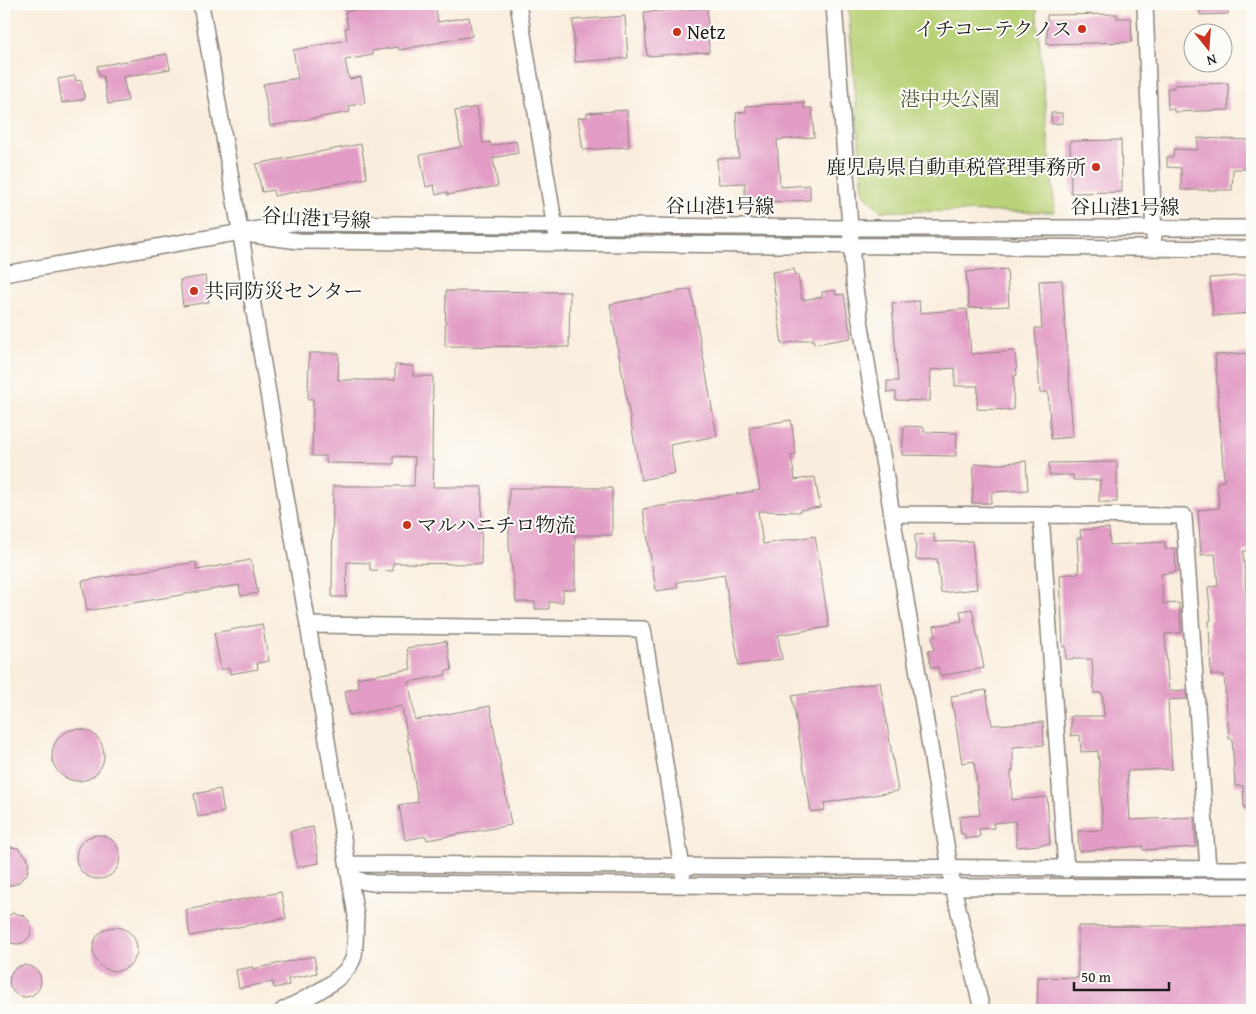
<svg xmlns="http://www.w3.org/2000/svg" width="1256" height="1014" viewBox="0 0 1256 1014" font-family="'Gentium Book Plus','Noto Serif JP',serif">
	<style>
		.green { fill: #b9d278; stroke: #6a774a }
		.building { fill: #e29cc5 }
		.lines { fill: none; stroke-linecap: round; stroke-linejoin: round }
		.minor-casing { stroke: #8a847c; stroke-width: 18 }
		.minor { stroke: #fff; stroke-width: 15 }
		.poi-dot { fill: #c8321e; stroke: #fdfcf7; stroke-width: 2 }
		.labels { text-anchor: middle; stroke-width: 4; stroke-linejoin: round; paint-order: stroke }
		.poi-label { font-size: 20px; fill: #1c1c1c; stroke: #fdfcf7; text-anchor: start }
		.park-label { font-size: 20px; fill: #535c3c; stroke: #fdfcf7 }
		.street-label { font-size: 20px; fill: #1c1c1c; stroke: #fdfcf7 }
	</style>
	<rect width="100%" height="100%" fill="#fdfcf7"/>
	<filter id="ink" filterUnits="userSpaceOnUse"><feTurbulence type="fractalNoise" baseFrequency=".02" numOctaves="2"/><feDisplacementMap in="SourceGraphic" scale="10" xChannelSelector="R" yChannelSelector="G"/><feConvolveMatrix kernelMatrix="1 2 1 2 8 2 1 2 1" color-interpolation-filters="sRGB"/></filter>
	<filter id="wash" filterUnits="userSpaceOnUse"><feTurbulence type="fractalNoise" baseFrequency=".0096" numOctaves="4" result="noise"/><feDisplacementMap in="SourceGraphic" scale="20" xChannelSelector="R" yChannelSelector="G"/><feGaussianBlur stdDeviation="1.12" result="paint"/><feColorMatrix in="noise" values="0 0 0 0 0 0 0 0 0 0 0 0 0 0 0 0 0 1.4 0 .05"/><feComposite in="paint" operator="in"/></filter>
	<g filter="url(#wash)">
		<rect width="100%" height="100%" fill="#f9eddd"/>
		<path class="green" d="M848,4h188l19,208 -174,-1 -18,-18z"/>
		<g id="blocks">
			<path class="building" d="M403,4h32l3,18 31,-5 3,19 -73,14 -1,-3 -26,4 1,4 -28,5 4,19 12,-2 4,26 -16,3 1,6 -80,14 -7,-42 35,-6 -5,-28 54,-10 -2,-12h3l-3,-16 19,-3v3l18,-4v3l21,-4z
				M1200,4h28v10l-28,1z
				M707,8l2,44 -62,4 -3,-44z
				M1117,14v4h14l1,24 -85,2v-29z
				M625,16l3,42 -53,4 -2,-42z
				M167,54l3,15 -47,8 5,24 -20,3 -5,-28h-4l-2,-10z
				M75,76l1,5 5,-1 4,19 -23,4 -4,-24z
				M1228,83l1,27 -55,2v-3h-6l-1,-21h7v-3z
				M804,102v6h8l2,29 -37,3 3,47 30,-2v15l-40,2v-2h-25v-17l-26,1 -2,-25 22,-1 -3,-45 10,-1v-6z
				M477,107l6,36 7,-1 1,4 25,-5 2,12 -25,5 5,28 -51,9v-3l-11,3 -2,-10 -8,2 -6,-32 41,-8 -6,-36z
				M627,110l2,37 -46,3 -5,-32 9,-1v-4z
				M1051,113h11v10l-10,1z
				M1198,138l54,2v29h-19l-1,21h-51v-22l-14,-1v-10h6l1,-8 23,1z
				M1121,140l1,52 -51,1 -1,-52z
				M361,144l6,34 -93,18 -1,-6 -11,2 -6,-28z
				M794,269l1,6h3l4,25 20,-3v-5l13,-2 1,5 8,-1 7,44 -37,6 -1,-5 -31,5 -10,-72z
				M1007,269l2,37 -40,2 -3,-36z
				M1252,275v38l-39,3 -3,-38z
				M205,276l4,26 -26,4 -3,-26z
				M1062,280l11,157 -22,2 -3,-47 -8,1 -5,-65h7l-3,-47z
				M691,289l26,147 -47,9 5,28 -34,7 -31,-176z
				M446,291l124,1 -1,55 -124,-1z
				M919,301l1,12 47,-4 4,45 44,-3 2,24 -3,1 -1,34 -36,-1 1,-23h-23v-18l-24,2 -1,31 -34,-1v-8h-9v-11h11l-6,-78z
				M309,353h30l-1,27h57v-15l18,1v10h20l-1,84h2l-1,27h49l-1,77 -88,-1v8l-23,-1v-7l-23,-1 -1,35h-14l1,-111h81l1,-29 -21,-1v8l-68,-1v-7h-14l1,-57h-5z
				M1252,353v198h-9l7,93 2,164h-8l-1,-22h-8l-3,-48 -3,1 -5,-64h-13l-2,-54 2,-1 -3,-33 10,-1 -3,-32 -14,1 -3,-45 21,-2 -2,-26 7,-1 -9,-126z
				M791,420l5,35 -5,1 4,24 20,-3 5,30 -20,3v2l-42,-1 5,33 52,-8 14,91 -51,8 4,24 -43,7 -15,-92 -47,8v6l-21,3 -13,-82 117,-19 -11,-63z
				M904,426l20,1v5l33,1 -1,23 -54,-1z
				M1026,461l2,29 -36,2 -1,11h-19l2,-39h31v-1z
				M1117,462v40h-18l1,-22h-27v-5h-24v-12z
				M509,488h103v47h-37v55h-12v12h-14v7h-14v-7h-19l-7,-57z
				M1109,528l1,17 55,-3v7l10,-1 1,24 -15,2 2,30 16,-1 2,30 -16,1 2,33 2,24 17,-1 1,9 -19,1 4,69 -45,2 3,49 64,-3 2,30 -53,3v-4l-64,5 -1,-20 25,-1 -5,-79 -17,1 -1,-17 -9,1v-20h33l-2,-23h-8l-2,-34h-26v-13l-3,1 -3,-72 19,-2 -2,-35h4l-1,-8z
				M934,534v8l38,-1 5,48 -36,4 -4,-34 -21,1 -1,-25z
				M251,560l7,33 -17,3 -2,-11 -152,26 -5,-30 114,-19 1,8z
				M972,609l12,59 -45,8 -1,-9 -7,1 -3,-17 6,-1 -2,-13 4,-1 -2,-10 28,-5 -2,-10z
				M262,624l7,37 -12,2 1,6 -28,5 -1,-6 -8,2 -7,-37z
				M446,641l6,29 -7,1 1,4 -37,7 6,38 75,-14 21,119 -84,15 -1,-4 -21,4 -6,-35 19,-3 -16,-96 -53,9 -4,-24 14,-3 -2,-10 54,-9 -4,-21z
				M880,682l18,109 -74,12 1,7 -14,2 -19,-116z
				M986,690l6,35 51,-3 1,23 -31,2v24h-2l1,29 35,-3 3,47 -33,3 -2,-26 -22,2 1,5 -15,1 1,8 -15,2v-5h-4l-2,-17 21,-2 -6,-54 -12,2 -11,-67z
				M52 755a26 26 0 1 1 52 0a26 26 0 1 1-52 0Z
				M220,789l4,23 -26,5 -4,-23z
				M313,827l6,36 -22,4 -7,-36z
				M76 857a22 22 0 1 1 44 0a22 22 0 1 1-44 0Z
				M4,846l14,2 9,9 2,5 -2,12 -9,9 -6,2h-8z
				M281,892l5,26 -96,18 -4,-26z
				M13,913l10,2 7,7 1,4 -1,10 -7,7 -5,1 -10,-1 -4,-3v-22z
				M1078,926h174v84h-215l1,-33 40,1z
				M93 949a22 22 0 1 1 44 0a22 22 0 1 1-44 0Z
				M314,956l3,17 -29,6 1,6 -15,3 -1,-6 -34,6 -3,-18 17,-3v2z
				M9 981a16 16 0 1 1 32 0a16 16 0 1 1-32 0Z"/>
		</g>
	</g>
	<g filter="url(#ink)">
		<use href="#blocks" fill-opacity="0" stroke="#8a847c" stroke-width="1"/>
		<g class="lines">
			<defs>
				<path id="minor" d="M201,4l107,621 48,291c-1,13 0,26 -2,39 -4,24 -50,44 -71,55
					M518,4l38,230
					M834,4l20,279 99,604 29,123
					M1145,4l9,233
					M252,235l47,6 953,8
					M4,274l288,-51 558,5h402
					M892,514l292,2 24,353
					M1041,515l25,355
					M308,625l335,4 40,245
					M348,864c301,1 603,5 904,5
					M348,866l6,12 11,4 10,1 578,4 299,-1"/>
			</defs>
			<use href="#minor" class="minor-casing"/>
			<use href="#minor" class="minor"/>
		</g>
	</g>
	<g class="poi-dot">
		<circle cx="1082" cy="29" r="5"/>
		<circle cx="677" cy="32" r="5"/>
		<circle cx="1096" cy="167" r="5"/>
		<circle cx="194" cy="291" r="5"/>
		<circle cx="407" cy="525" r="5"/>
	</g>
	<g class="labels">
		<g class="poi-label">
			<text x="1072" y="36" text-anchor="end">イチコーテクノス</text>
			<text x="687" y="39">Netz</text>
			<text x="1086" y="174" text-anchor="end">鹿児島県自動車税管理事務所</text>
			<text x="204" y="298">共同防災センター</text>
			<text x="417" y="532">マルハニチロ物流</text>
		</g>
		<g class="park-label">
			<text x="950" y="106">港中央公園</text>
		</g>
		<g class="street-label">
			<text x="720" y="213">谷山港1号線</text>
			<text x="1125" y="214">谷山港1号線</text>
			<text transform="translate(316 218) rotate(3)" y="7">谷山港1号線</text>
		</g>
	</g>
	<rect width="1256" height="1014" fill="none" stroke="#fdfcf7" stroke-width="20"/>
	<g transform="translate(1208 48) rotate(163)"><circle r="24" fill="#fdfcf7" stroke="#a3a29f"/>
	<path d="M0-4L9 19L0 12L-9 19Z" fill="#c8321e"/>
	<text y="-8" font-size="14" font-weight="bold" text-anchor="middle" fill="#1c1c1c">N</text>
	</g>
	<path d="M1074 982v8h95v-8" fill="none" stroke="#1c1c1c" stroke-width="2.5"/>
	<text x="1081" y="982" font-size="15" fill="#1c1c1c" stroke="#fdfcf7" stroke-width="4" paint-order="stroke">50 m</text>
</svg>
